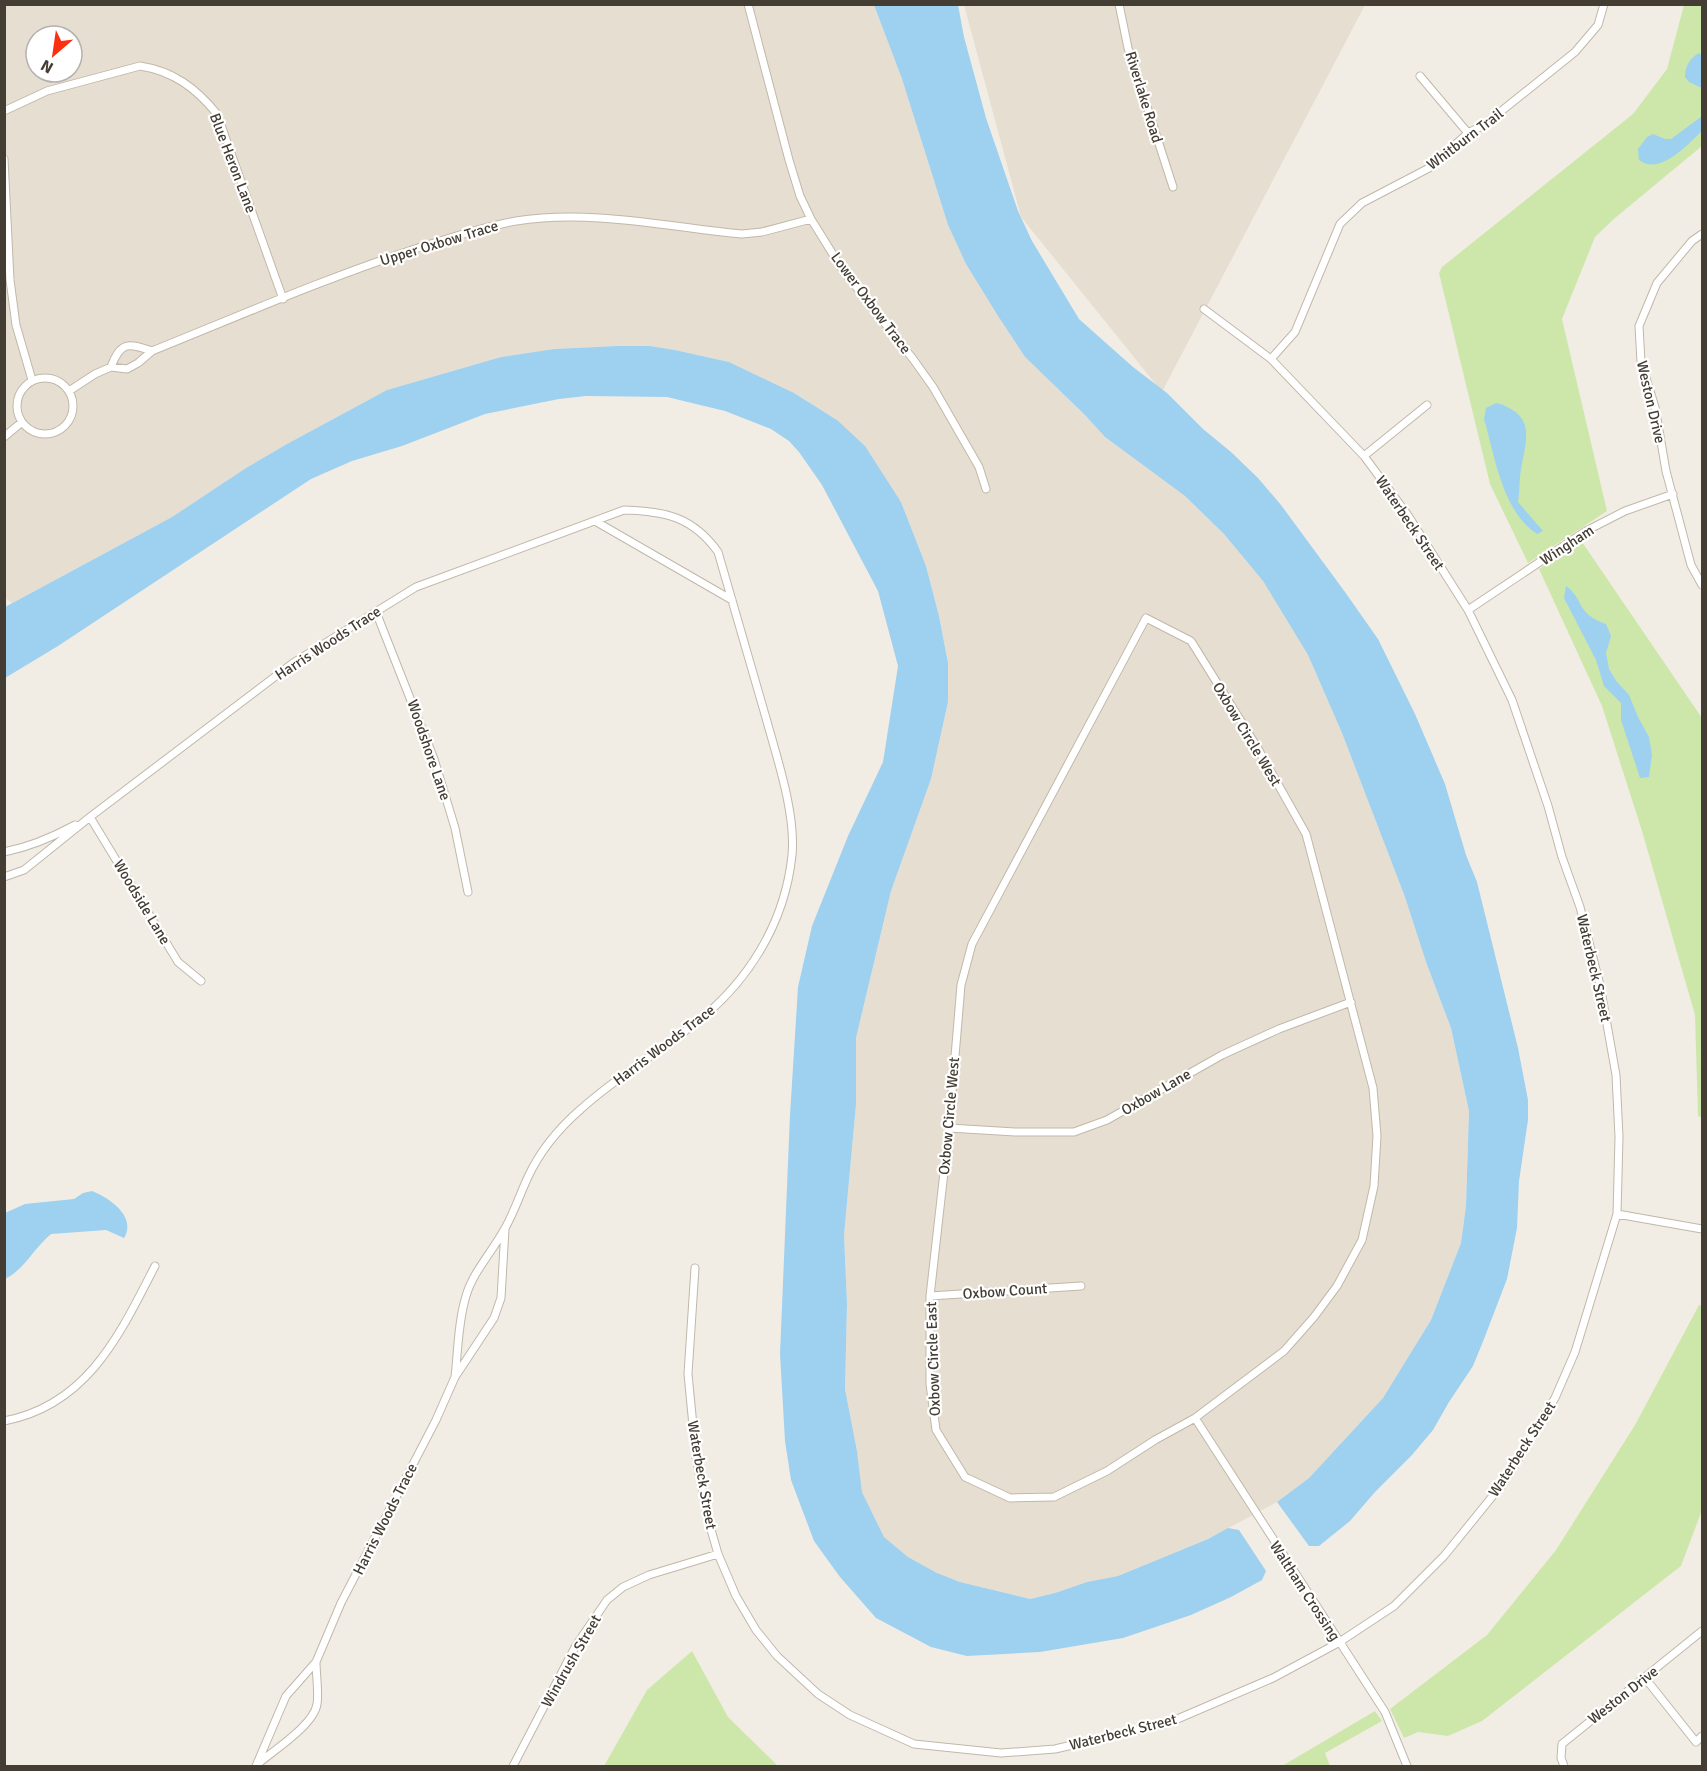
<svg xmlns="http://www.w3.org/2000/svg" width="1707" height="1771" viewBox="0 0 1707 1771" font-family="Signika,sans-serif">
	<style>
		.residential { fill: #e6dfd1; fill-rule: evenodd }
		.green { fill: #cde7ab }
		.water { fill: #9ed0f0 }
		.lines { fill: none; stroke-linecap: round; stroke-linejoin: round }
		.street-casing { stroke: #c0b8a9; stroke-width: 9 }
		.street { stroke: #fff; stroke-width: 7 }
		.labels { text-anchor: middle; stroke-width: 4.5; stroke-linejoin: round; paint-order: stroke }
		.street-label { font-size: 15px; fill: #443d34; stroke: #fff }
	</style>
	<rect width="100%" height="100%" fill="#f2ede4"/>
	<path class="residential" d="M5,5h869l28,74 46,146 18,39 32,52 27,41 60,58 20,22 80,59 39,38 39,47 45,74 34,78 63,164 21,65 25,66 18,83 -3,95 -5,37 -30,77 -48,78 -74,80 -32,24 -69,37 -90,37 -31,6 -32,11 -25,6 -70,-17 -23,-9 -29,-16 -24,-20 -22,-45 -5,-41 -12,-62 2,-85 -3,-69 12,-131v-66l35,-147 40,-112 17,-77v-39l-9,-47 -13,-50 -25,-64 -64,-82 -43,-27 -65,-31 -54,-12 -25,-4h-33l-63,3 -53,8 -114,33 -100,54 -41,24 -74,49 -160,86 -7,-5zM36,36h36v36h-36z
		M964,5h401l-203,387 -141,-175z"/>
	<path class="green" d="M1684,5h18v141l-87,72 -20,19 -33,82 45,192 -79,52 -38,-79 -51,-211 3,-6 191,-153 34,-45z
		M1582,542l120,176v400l-4,-2 -3,-101 -53,-184 -40,-125 -63,-137z
		M1699,1305h3v205l-21,56 -199,155 -34,15 -30,-4 -14,6 -14,-29 97,-74 69,-85 79,-125z
		M692,1651l36,66 50,49h-174l43,-76z
		M1375,1711l7,10 -57,32 5,13h-48z"/>
	<path class="water" d="M874,5h84l6,32 22,81 32,93 14,30 47,78 54,48 34,26 36,36 28,23 27,26 23,27 64,87 33,47 37,75 30,70 21,71 11,27 41,166 10,52v20l-9,61 -2,47 -10,51 -23,60 -11,27 -24,36 -16,28 -21,25 -37,37 -25,29 -31,25h-10l-32,-44 32,-24 74,-80 48,-78 30,-77 5,-37 3,-95 -18,-83 -25,-66 -21,-65 -63,-164 -34,-78 -45,-74 -39,-47 -39,-38 -80,-59 -20,-22 -60,-58 -27,-41 -32,-52 -18,-39 -46,-146z
		M1699,53l3,2v33l-13,-6 -4,-5c0,-11 5,-19 14,-24z
		M1702,116v15c-15,14 -42,45 -63,29l-1,-11 9,-12 6,-3 12,5h6z
		M617,346h33l25,4 54,12 65,31 43,27 28,26 36,56 25,64 13,50 9,47v39l-17,77 -40,112 -35,147v66l-12,131 3,69 -2,85 12,62 5,41 22,45 24,20 29,16 23,9 70,17 25,-6 32,-11 31,-6 90,-37 20,-11 11,2 27,41 -4,9 -31,17 -40,18 -68,23 -83,14 -73,4 -36,-9 -55,-29 -36,-41 -26,-36 -23,-61 -6,-39 -5,-87 10,-239 8,-128 14,-61 36,-90 35,-74 15,-96 -20,-75 -56,-106 -23,-33 -10,-11 -18,-12 -46,-18 -58,-14 -81,-1 -27,3 -74,15 -83,32 -50,15 -41,18 -253,167 -53,32v-71l167,-90 74,-49 41,-24 100,-54 114,-33 53,-8z
		M1496,403c7,1 12,4 18,8 20,13 10,38 7,58 -2,11 -1,22 -3,33l25,29 -6,3c-35,-23 -42,-78 -53,-115l2,-11z
		M1566,586c19,14 9,27 40,38l5,12 -5,17 3,16 8,13 12,13 9,22 11,20 3,18 -3,22 -9,1 -19,-58v-17l-17,-17 -8,-26 -32,-62z
		M92,1191c18,7 45,26 32,47l-18,-8 -55,4c-17,14 -26,35 -46,45v-66l20,-9 49,-5 9,-6z"/>
	<g class="lines">
		<defs>
			<path id="street" d="M748,4l41,156 11,36 11,23 31,50 71,90 20,28 46,80 7,22
				M1119,4l9,44 45,139
				M1420,76l48,57
				M4,111l43,-20 93,-25c33,5 56,22 77,48l66,185
				M4,159l6,121 6,45 16,55
				M1702,234l-10,7 -35,42 -18,43 2,36 14,45 11,64 25,94 11,20
				M1271,359l24,-27 45,-108 22,-21 67,-35 39,-35 16,-8 91,-73 23,-27 6,-21
				M111,367c10,-26 17,-24 41,-16
				M17 406a28 28 0 1 1 56 0a28 28 0 1 1-56 0Z
				M69,391l26,-17 16,-7 16,2 11,-6 14,-12c87,-35 174,-73 263,-102 33,-10 66,-22 101,-28 75,-12 152,6 226,13l20,-2 49,-13
				M4,437l18,-15
				M1364,456l63,-51
				M595,521l137,79
				M1468,610l118,-79 39,-20 48,-17
				M376,612l58,147 21,69 13,64
				M1146,618l45,23 66,106 49,87 67,254 4,48 -3,50 -12,54 -25,46 -23,31 -30,34 -89,67 -40,22 -48,31 -53,26 -44,1 -45,-21 -29,-47 -6,-46v-88l19,-168 12,-143 11,-41z
				M90,817l88,145 23,19
				M4,852c25,-5 49,-15 71,-27
				M4,877l20,-7 66,-53 203,-154 123,-76 208,-77c41,1 69,7 94,42 16,55 32,111 48,166 11,40 30,96 26,137 -7,69 -45,129 -99,170 -37,29 -78,53 -112,84 -22,19 -41,42 -53,68 -8,17 -14,36 -24,53 -12,22 -31,42 -38,66 -8,26 -8,55 -11,81
				M949,1128l66,4h59l33,-12 115,-65 57,-26 72,-27
				M1617,1214l85,15
				M695,1268l-7,106 8,83 12,62 10,35 18,42 20,34 21,26 41,38 32,21 64,29 87,9 54,-4 113,-26 105,-45 65,-35 56,-37 50,-50 60,-74 51,-84 20,-46 42,-138 2,-77 -3,-62 -16,-90 -20,-78 -18,-50 -14,-51 -36,-106 -44,-90 -61,-96 -43,-58 -93,-97 -67,-50
				M930,1296l151,-10
				M1195,1418l190,294 22,54
				M4,1421c84,-16 116,-87 151,-155
				M1645,1678l51,64 6,-6
				M259,1763c15,-13 55,-38 58,-59 2,-9 -1,-31 -1,-42
				M256,1766l30,-70 30,-34 25,-59 95,-183 19,-43 39,-59 7,-20 4,-69
				M513,1766l62,-119 32,-47 16,-13 26,-12 69,-21
				M1564,1766l-3,-8 1,-14 140,-113"/>
		</defs>
		<use href="#street" class="street-casing"/>
		<use href="#street" class="street"/>
	</g>
	<g class="labels">
		<g class="street-label">
			<text transform="translate(1144 97) rotate(73)" y="5">Riverlake Road</text>
			<text transform="translate(1465 139) rotate(-37)" y="5">Whitburn Trail</text>
			<text transform="translate(233 163) rotate(69)" y="5">Blue Heron Lane</text>
			<text transform="translate(439 243) rotate(-17)" y="5">Upper Oxbow Trace</text>
			<text transform="translate(871 303) rotate(53)" y="5">Lower Oxbow Trace</text>
			<text transform="translate(1651 402) rotate(77)" y="5">Weston Drive</text>
			<text transform="translate(1410 523) rotate(56)" y="5">Waterbeck Street</text>
			<text transform="translate(1567 545) rotate(-33)" y="5">Wingham</text>
			<text transform="translate(328 643) rotate(-33)" y="5">Harris Woods Trace</text>
			<text transform="translate(1247 734) rotate(59)" y="5">Oxbow Circle West</text>
			<text transform="translate(429 750) rotate(71)" y="5">Woodshore Lane</text>
			<text transform="translate(142 902) rotate(59)" y="5">Woodside Lane</text>
			<text transform="translate(1594 968) rotate(77)" y="5">Waterbeck Street</text>
			<text transform="translate(664 1045) rotate(-37)" y="5">Harris Woods Trace</text>
			<text transform="translate(1156 1092) rotate(-30)" y="5">Oxbow Lane</text>
			<text transform="translate(949 1116) rotate(-85)" y="5">Oxbow Circle West</text>
			<text transform="translate(1005 1291) rotate(-4)" y="5">Oxbow Count</text>
			<text transform="translate(933 1359) rotate(-92)" y="5">Oxbow Circle East</text>
			<text transform="translate(1522 1449) rotate(-57)" y="5">Waterbeck Street</text>
			<text transform="translate(702 1475) rotate(80)" y="5">Waterbeck Street</text>
			<text transform="translate(385 1519) rotate(-63)" y="5">Harris Woods Trace</text>
			<text transform="translate(1305 1591) rotate(57)" y="5">Waltham Crossing</text>
			<text transform="translate(571 1661) rotate(-60)" y="5">Windrush Street</text>
			<text transform="translate(1623 1695) rotate(-38)" y="5">Weston Drive</text>
			<text transform="translate(1123 1732) rotate(-14)" y="5">Waterbeck Street</text>
		</g>
	</g>
	<rect width="1707" height="1771" fill="none" stroke="#443d34" stroke-width="12"/>
	<g transform="translate(54 54) rotate(209)"><circle r="28" fill="#ffffff" stroke="#b4b1ae" stroke-width="1.5"/>
	<path d="M0-4.5L10 22L0 15L-10 22Z" fill="#fc3011"/>
	<text y="-9" font-size="16" font-weight="bold" text-anchor="middle" fill="#443d34">N</text>
	</g>
</svg>
